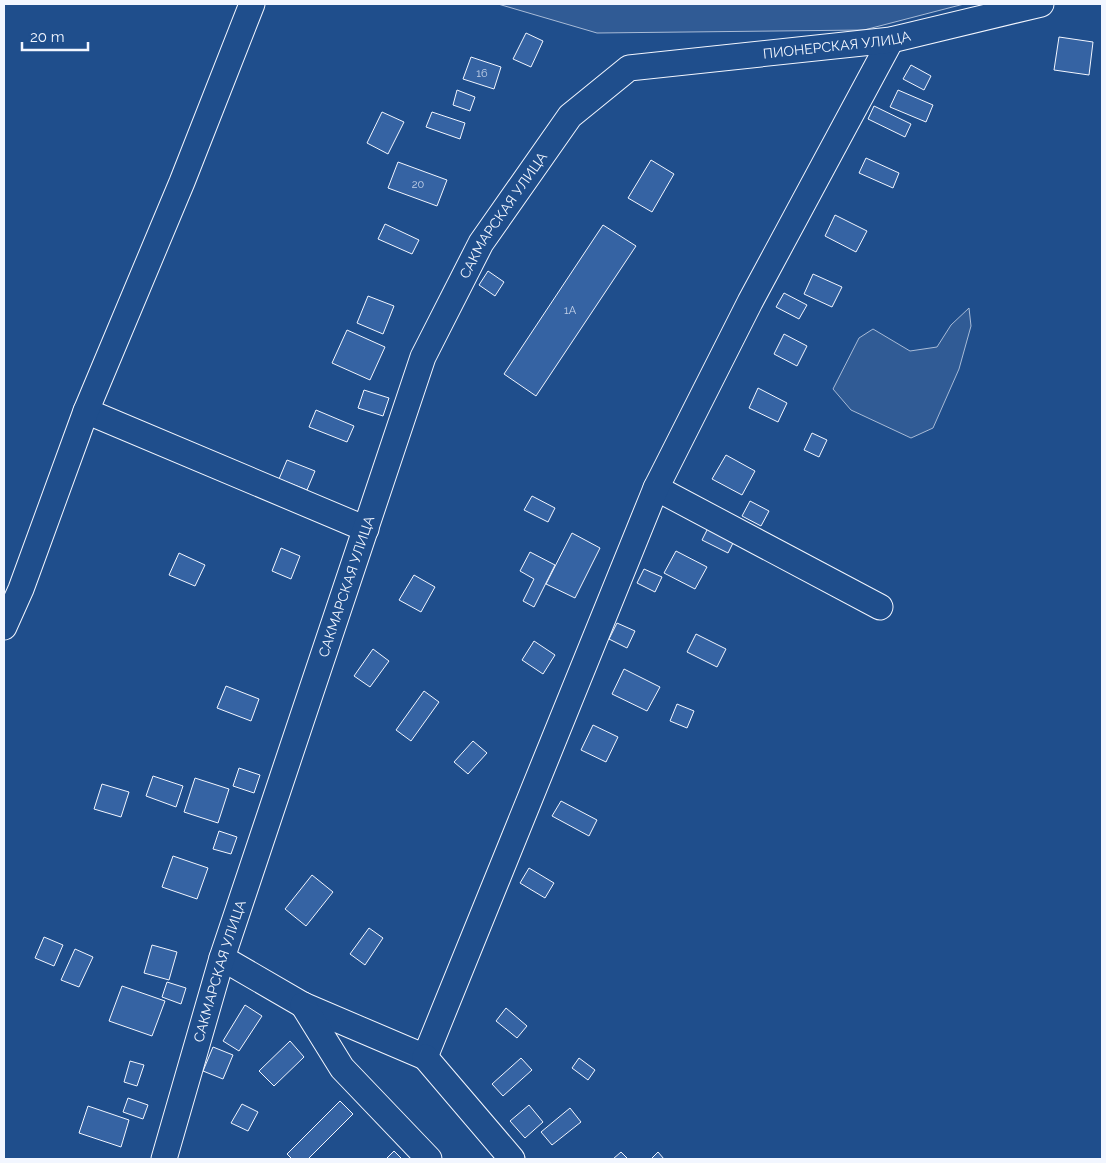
<svg xmlns="http://www.w3.org/2000/svg" width="1106" height="1163" viewBox="0 0 1106 1163" font-family="Raleway,sans-serif">
	<style>
		.built { fill: #305b95; stroke: #a8bbd7 }
		.building { fill: #3563a3; stroke: #f2f6ff }
		.lines { fill: none; stroke-linecap: round; stroke-linejoin: round }
		.minor-casing { stroke: #f2f6ff; stroke-width: 27 }
		.minor { stroke: #1f4e8c; stroke-width: 25 }
		.labels { text-anchor: middle; stroke-width: 4; stroke-linejoin: round; paint-order: stroke }
		.number-label { font-size: 11px; fill: #c3d1e8 }
		.street-label { font-size: 14px; fill: #f2f6ff; stroke: #1f4e8c }
	</style>
	<rect width="100%" height="100%" fill="#1f4e8c"/>
	<path class="built" d="M498,4h466l-100,26 -267,3z
		M969,308l2,18 -12,43 -26,59 -22,10 -60,-28 -18,-21 26,-51 14,-9 37,22 27,-4 14,-22z"/>
	<path class="building" d="M526,33l17,8 -12,26 -18,-8z
		M1059,37l34,5 -4,33 -35,-5z
		M471,57l30,10 -7,22 -31,-10z
		M911,65l20,11 -7,14 -21,-11z
		M457,90l18,7 -5,14 -17,-6z
		M898,90l35,15 -7,17 -36,-15z
		M874,106l37,18 -6,13 -37,-18z
		M382,112l22,10 -16,32 -21,-11z
		M432,112l33,11 -5,16 -34,-12z
		M866,158l33,15 -6,15 -34,-15z
		M651,160l23,14 -22,38 -24,-14z
		M398,162l49,18 -10,26 -49,-18z
		M835,215l32,16 -11,21 -31,-16z
		M385,224l34,16 -7,14 -34,-15z
		M603,225l33,21 -100,150 -32,-22z
		M488,271l16,11 -9,14 -16,-11z
		M813,274l29,13 -10,20 -28,-13z
		M784,293l23,12 -8,14 -23,-12z
		M368,296l26,10 -11,28 -26,-11z
		M347,330l38,17 -15,33 -38,-17z
		M784,334l23,12 -10,20 -23,-12z
		M758,388l29,15 -9,19 -29,-14z
		M364,390l25,8 -6,18 -25,-8z
		M316,410l38,16 -7,16 -38,-15z
		M812,433l15,7 -8,17 -15,-7z
		M726,455l29,16 -13,24 -30,-16z
		M287,460l28,11 -8,19 -28,-11z
		M532,496l23,12 -7,14 -24,-12z
		M750,501l19,10 -8,15 -19,-10z
		M710,524l26,13 -8,16 -26,-13z
		M572,533l28,15 -25,50 -29,-14z
		M281,548l19,8 -9,23 -19,-8z
		M676,551l31,16 -12,22 -31,-16z
		M530,552l25,13 -21,42 -11,-6 11,-22 -14,-8z
		M179,553l26,12 -10,21 -26,-11z
		M644,569l18,8 -7,15 -18,-9z
		M414,575l21,12 -14,25 -22,-12z
		M617,623l18,8 -8,17 -18,-9z
		M696,634l30,15 -9,18 -30,-15z
		M534,641l21,14 -12,19 -21,-14z
		M373,649l16,12 -19,26 -16,-11z
		M624,669l36,18 -13,24 -35,-17z
		M226,686l33,13 -8,22 -34,-13z
		M424,691l15,11 -28,39 -15,-11z
		M677,704l17,7 -7,17 -17,-7z
		M593,725l25,12 -12,25 -25,-12z
		M473,741l14,12 -19,21 -14,-12z
		M239,768l21,7 -6,18 -21,-7z
		M153,776l30,10 -7,21 -30,-11z
		M195,778l34,11 -11,34 -34,-11z
		M102,784l27,8 -8,25 -27,-8z
		M561,801l36,19 -8,16 -37,-20z
		M219,831l18,6 -6,17 -18,-5z
		M173,856l35,12 -11,31 -35,-12z
		M529,868l25,15 -9,15 -25,-15z
		M312,875l21,17 -27,34 -21,-17z
		M369,928l14,10 -18,27 -15,-11z
		M44,937l19,8 -9,21 -19,-8z
		M152,945l25,7 -8,28 -25,-7z
		M75,949l18,8 -14,30 -18,-7z
		M167,982l19,6 -5,16 -19,-7z
		M122,986l43,15 -13,35 -43,-15z
		M245,1005l17,11 -23,35 -16,-10z
		M506,1008l21,18 -10,12 -21,-17z
		M290,1041l14,16 -30,29 -15,-15z
		M213,1047l20,8 -10,24 -20,-8z
		M521,1058l11,12 -29,26 -11,-12z
		M579,1058l16,12 -7,10 -16,-12z
		M130,1061l14,4 -7,21 -13,-4z
		M128,1098l20,7 -5,14 -20,-7z
		M340,1101l13,13 -45,45h-16l-5,-5z
		M242,1104l16,8 -10,19 -17,-8z
		M529,1105l14,17 -18,16 -15,-17z
		M88,1106l41,14 -8,27 -42,-14z
		M570,1108l11,14 -29,23 -11,-13z
		M394,1151l8,8h-16z
		M621,1152l7,7h-15z
		M658,1152l6,7h-13z"/>
	<g class="lines">
		<defs>
			<g id="minor">
				<path d="M86,411l280,118"/>
				<path d="M656,488l224,119"/>
				<path d="M4,627l17,-38 65,-178 96,-229 70,-178"/>
				<path d="M222,958l81,47 122,52 231,-569 94,-186 141,-262"/>
				<path d="M303,1005l39,63 87,91"/>
				<path d="M425,1057l87,102"/>
				<path id="s1" d="M164,1159l58,-201 201,-601 58,-114 89,-127 59,-48 262,-28 150,-36"/>
			</g>
		</defs>
		<use href="#minor" class="minor-casing"/>
		<use href="#minor" class="minor"/>
	</g>
	<g class="labels">
		<g class="number-label">
			<text x="482" y="77">16</text>
			<text x="418" y="188">20</text>
			<text x="570" y="314">1А</text>
		</g>
		<g class="street-label">
			<text dy="5" stroke="none"><textPath href="#s1" startOffset="1411">ПИОНЕРСКАЯ УЛИЦА</textPath></text>
			<text dy="5" stroke="none"><textPath href="#s1" startOffset="1006">САКМАРСКАЯ УЛИЦА</textPath></text>
			<text dy="5" stroke="none"><textPath href="#s1" startOffset="601">САКМАРСКАЯ УЛИЦА</textPath></text>
			<text dy="5" stroke="none"><textPath href="#s1" startOffset="196">САКМАРСКАЯ УЛИЦА</textPath></text>
		</g>
	</g>
	<rect width="1106" height="1163" fill="none" stroke="#f2f6ff" stroke-width="10"/>
	<path d="M22 42v8h66v-8" fill="none" stroke="#f2f6ff" stroke-width="2.5"/>
	<text x="30" y="42" font-size="15" fill="#f2f6ff" stroke="#1f4e8c" stroke-width="4" paint-order="stroke">20 m</text>
</svg>
